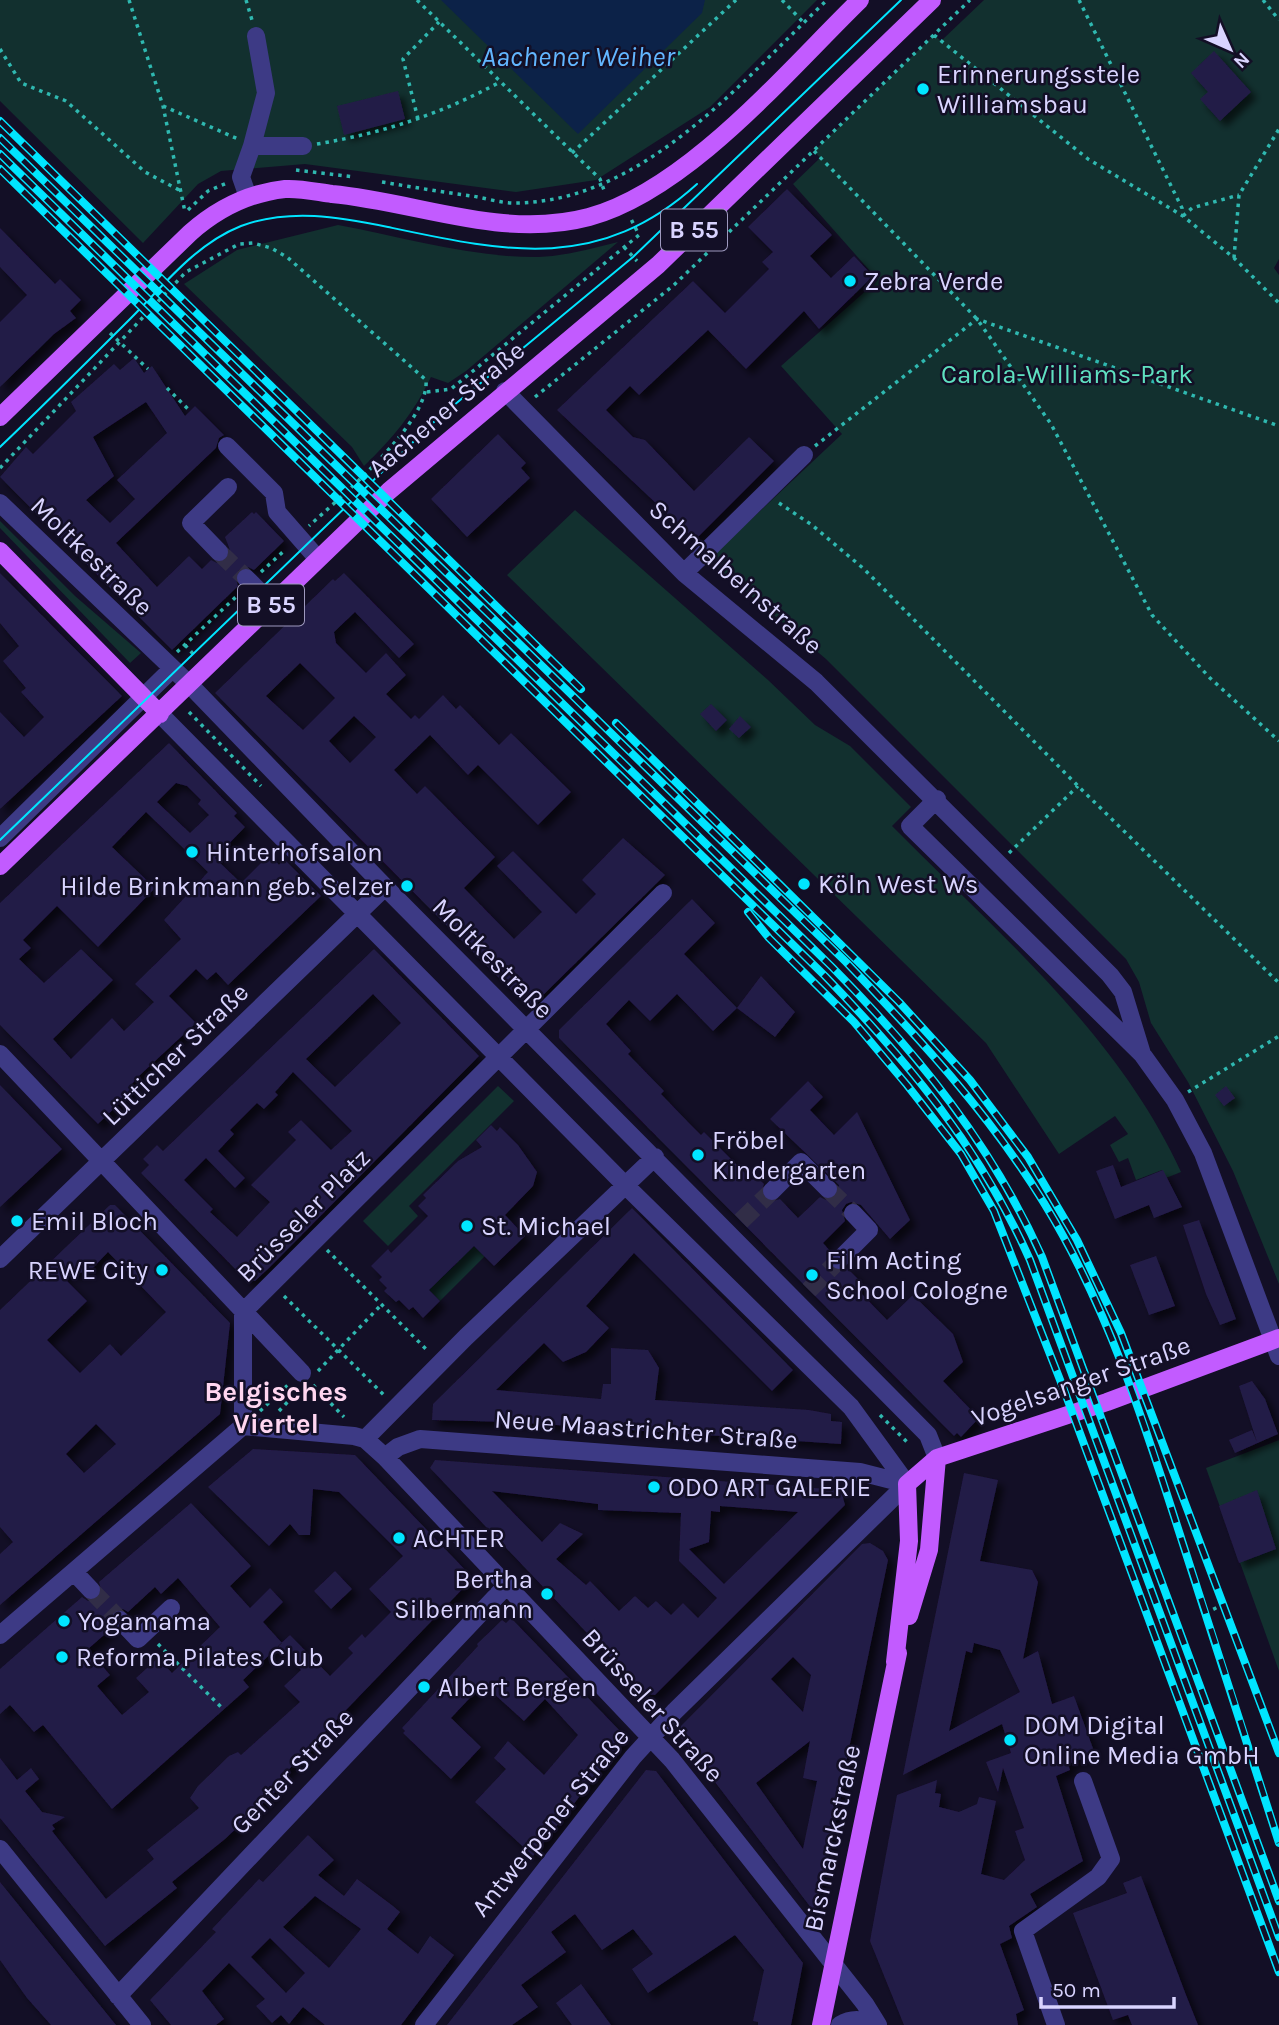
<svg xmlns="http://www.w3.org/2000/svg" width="1279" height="2025" viewBox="0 0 1279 2025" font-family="Karla,sans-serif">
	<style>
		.green { fill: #12302f }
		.water { fill: #0c2248 }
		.building { fill: #241b47; fill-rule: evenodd; filter: url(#shadow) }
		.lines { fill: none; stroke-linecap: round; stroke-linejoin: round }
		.minor-tunnel { stroke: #312d47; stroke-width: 18; stroke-dasharray: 18 9; stroke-linecap: butt }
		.path { stroke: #2fb8b0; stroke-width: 3.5; stroke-dasharray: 3.5 5; stroke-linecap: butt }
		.minor { stroke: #3d3a85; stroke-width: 18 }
		.major { stroke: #c25bff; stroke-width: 18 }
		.tram { stroke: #00e5ff; stroke-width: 2 }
		.rail-casing { stroke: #00e5ff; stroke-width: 8 }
		.rail { stroke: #130f26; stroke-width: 5; stroke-dasharray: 16; stroke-linecap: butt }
		.poi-dot { fill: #00e5ff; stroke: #130f26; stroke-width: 2.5 }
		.labels { text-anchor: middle; stroke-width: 5; stroke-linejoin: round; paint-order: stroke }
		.shield { fill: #130f26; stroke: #9e99be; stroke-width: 2 }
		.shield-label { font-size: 24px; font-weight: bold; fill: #d9d4ff }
		.poi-label { font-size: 26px; fill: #d9d4ff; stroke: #130f26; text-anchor: start }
		.park-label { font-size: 26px; fill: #5fe0c0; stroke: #130f26 }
		.street-label { font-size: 26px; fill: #d9d4ff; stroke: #130f26 }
		.water-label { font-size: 28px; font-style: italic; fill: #62b6ff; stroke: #130f26 }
		.neighbourhood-label { font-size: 28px; font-weight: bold; fill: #ffd6f0; stroke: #130f26 }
	</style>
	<defs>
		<filter id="shadow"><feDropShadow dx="6" dy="6" stdDeviation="3.5" flood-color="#0009"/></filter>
	</defs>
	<rect width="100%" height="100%" fill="#130f26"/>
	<path class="green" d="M0,0h817l-107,107 -114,73 -80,12 -211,-28 -84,7 -23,13 -55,59 -143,-142z
		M984,0h295v259l-5,9 5,7v1009l-46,-113 -45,-89 -37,-59 -12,-41 -13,-23 -300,-300 -118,-99 134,-126 -61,-68 97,-86 -85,-96 27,-26 -6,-7 120,-116 7,6z
		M338,225c65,12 135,33 201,32 27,-1 54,-9 79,-15l-152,129 -18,12 -17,-6c-17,36 -39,62 -67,89l-12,-19 -168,-163 53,-34z
		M575,510l193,170 47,45 35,21 61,61 -19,19c105,106 226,208 289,346l-15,6 -4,-8 -26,10 -8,-22 -9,4 -9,-17 18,-11 -13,-18 -56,38 -73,-111 -479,-468z
		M0,521l75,75 66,57 -11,10 -130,-135z
		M498,1086l16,15 -105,105 9,10 -30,30 -25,-25z
		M474,1246l11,10 -45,45 -11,-11z
		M1279,1440v231l-73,-203z"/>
	<path class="water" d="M441,0h264l-3,13 -124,121z"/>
	<path class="building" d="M1214,51l37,41 -31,29 -20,-22 8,-7 -17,-19z
		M398,91l7,28 -61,16 -7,-29z
		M787,189l45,46 -22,21 21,22 23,-22 19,20 -54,53 -15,-18 -58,58 -38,-39 -69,65 -9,-9 -24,24 27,27 12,3 49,51 55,-54 25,24 -79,79 -138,-130 136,-129 32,32 44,-44 -7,-7 11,-10 -25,-25z
		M0,228l55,56 5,-5 21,21 -11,11 6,7 -22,16 -54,53v-65l27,-27 -27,-28z
		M134,358l10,15 8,-7 33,50 10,-10 29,29 -5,3 -3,10 -100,95 41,44 32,-31 13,13 9,-9 6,3 9,-2 4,-11 -5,-13 27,-25 2,2 2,-2 28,29 -30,29 -6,-3 -9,3 -4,6 3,10 -66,64 -172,-173 26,-30 7,7 43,-43 -5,-9 43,-38 6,6zM146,402l21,31 -50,47 18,19 -25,24 -24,-23 28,-24 -21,-39z
		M498,434l28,29 -5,5 9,10 -63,59 -36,-38z
		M0,573l122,123 -122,113v-97l24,25 20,-20 -23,-25 5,-4 -23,-27 16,-15 -19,-23z
		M344,573l70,71 -15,14 -44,-46 -21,20 2,11 30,30 20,-20 20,22 -20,19 25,25 4,-4 4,4 24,-24 13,14 4,-4 39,40 12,-12 60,59 -33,33 -60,-60 -10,10 -38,-40 -36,35 23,24 8,-8 70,71 -31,31 50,51 28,-27 -45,-46 16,-15 63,63 20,-20 -14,-14 41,-42 42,37 -131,129h-9l-310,-311 118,-114 2,2zM300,663l35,35 -32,32 -37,-34zM354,716l22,21 -26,26 -21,-22z
		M711,704l16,16 -11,11 -16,-17z
		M740,716l11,11 -12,11 -10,-9z
		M169,743l68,70 -3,3 11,11 -30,31 26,25 29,-29 9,11 5,-6 37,37 -93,89 -12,-13 -9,8 -11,-11 -27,27 27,27 -56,52 -11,12 4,3 -35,34 -98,-99v-122zM176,783l11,3 14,14 -3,4 11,11 -19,18 -33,-31zM146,812l62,60 -44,48 17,19 -46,45 19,18 -30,29 -12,-13 -41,41 -18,-20 60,-59 -32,-31 -37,34 -25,-24 12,-11 -8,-8 34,-34 41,41 57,-59 -43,-41z
		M692,899l23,24 -31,31 53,54 -24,23 -36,-37 -27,27 -21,-21 -23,24 25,27 -3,3 36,37 -3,3 27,28 13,13 3,-3 48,48 4,-4 8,8 -3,9 3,6 6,3 10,-3 18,19 22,-21 6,3 10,-3 3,-12 -69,-66 38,-38 15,16 -13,13 24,25 23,-23 53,108 -20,19 -29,-34 -10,-3 -5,2 -4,6 3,11 -22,22 8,9 -3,12 9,7 10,-3 16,16 -5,6 29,30 26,-25 40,39 10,28 -20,19 36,37 -18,19 -4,-4 -3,3 -395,-398v-8z
		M374,949l105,107 -210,212 -14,13h-8l-106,-108 8,-8 -6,-6 14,-14 6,6zM373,994l28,29 -66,64 -29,-28zM293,1072l59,59 -21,19 -30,-30 -13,12 8,8 -45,45 19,17 -33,35 -27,-25 3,-3 -29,-29 22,-22 29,30 10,-10 -27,-27 16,-17 -4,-4 27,-27 7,6 14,-14 -3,-3z
		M761,976l34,36 -20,25 -38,-29z
		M0,1085l62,64 -62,58z
		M1226,1086l9,12 -11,8 -9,-11z
		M491,1125l6,6 3,-4 18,18 19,27 -4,14 -28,29 20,21 -31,30 -20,-20 -45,44 11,11 -17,17 -10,-11 -4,3 -10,-10 -3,2 -12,-11 3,-3 -8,-8 3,-3 -11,-11 17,-17 3,4 37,-37 -10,-10 8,-8 -3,-3 35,-34 24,-14 -6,-7z
		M1113,1165l8,22 42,-17 19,37 -28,11 -5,-13 -34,14 -19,-48z
		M110,1205h5l115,118 -10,91 -220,191v-51l13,-12 -13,-15v-217zM108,1252l58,60 -45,44 -11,-12 -30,29 -33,-33 40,-39 -27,-27 29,-2zM96,1424l20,20 -32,29 -18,-19z
		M632,1208l161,162 -21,21 -138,-138 -48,53 23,22 -23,24 -23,10 -19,-19 -48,47 105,9 2,-15h8v-36l37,2 11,18 -4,32 154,10 22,4v7l11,1 -1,22 -331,-22 -78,-2 1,-16z
		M1199,1220l37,99 -16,6 -14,-31 -23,-69z
		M1156,1256l19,50 -26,9 -19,-50z
		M1252,1381l13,18 13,35 -43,19 -6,-13 23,-10 5,12 -18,-56z
		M253,1449l102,6 118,123 -201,209 4,4 -51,48 -53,43 5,6 -72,58 -105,-128v-60l17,22 14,-12 8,11 -14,12 17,21 23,5 -13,8 3,4 -3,2 54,68 48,-40 -7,-9 52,-42 -9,-10 8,-12 31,-30 9,-4 3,3 59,-53 -16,-16 17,-16 -23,-24 12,-11 40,41 23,-23 -5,-5 14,-14 3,4 26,-26 -22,-23 34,-33 -64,-64 -26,-3 -3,46h-11l-9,-11 -21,22 -61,-59z
		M435,1460l406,30 4,15 -190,190 -10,-1 -215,-226zM492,1491l106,13v6l83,3 -2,48 38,37 -19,20 -15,-15 -12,12 -15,-14 -8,7 -13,-12 -16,15 -29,-30 -4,4 -30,-26 27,-25 -23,-11 -18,19zM720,1506l78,6 -74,72 -35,-35 20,-7 2,-31 9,1z
		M964,1473l34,7 -18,81 52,9 6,12 -15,77 15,-8 14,53 22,-8 21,58 -27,10 2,6 -14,6 27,85 -53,33 7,13 -28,19 3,12 -12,6 24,66 -8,4 2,11h-114l-34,-84 27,-146 40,-15 -2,13 6,1 -2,13 20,5 18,-8 2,-7 17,4 -15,73 23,6 21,-20 -10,-29 9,-3 -21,-60 -5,24 -12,-30 25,-9 -9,-29 -99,51zM974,1643l26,7 20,42 -71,39 17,-80 6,2z
		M1257,1490l19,59 -37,14 -20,-57z
		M191,1503l60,63 -21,20 20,22 20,-20 13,14 -20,20 19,21 -39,37 6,7 -137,122 -69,-84 -9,7 -24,-27 -10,9v-45l82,-72 6,4 10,-2 4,-6 -3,-11zM178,1578l42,49 -48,46 -14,-15 -22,20 13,14 -27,23 -25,-29 13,-11 -22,-26 24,-21 -3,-11 4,-6 10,-2 5,3 27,-25 6,7z
		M870,1543l13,8 5,9 -73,353 -139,-182 186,-187zM793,1657l18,18 -8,37 -32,-33zM810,1741l-7,37 14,3 -14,68 -47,-66z
		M335,1571l17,18 -21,20 -17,-18z
		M511,1618l111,115 1,8 -90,115 -58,-54 31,-33 -12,-11 14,-17 36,34 34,-40 -33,-36 -21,22 -41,-37 -32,34 30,29 -30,32 -48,-46 2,-2 -3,-3 76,-82 -1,-2 25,-24 4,3z
		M646,1770l10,1 147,192 -12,62h-33v-3l-5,-1 11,-51 -29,-35 -87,58 -16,-24 21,-15 -20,-25 -31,21 -27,-36 -24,18 15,20 -45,33 17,22 -26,18h-65z
		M308,1835l26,25 -16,15 26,21 13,-17 36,27 7,6 -13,17 31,25 12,-18 24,19 -53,70h-76l-22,-18 -14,17 -8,-9 -9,8 -16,-17 9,-7 -36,-36 -27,28 22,28 -8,6h-45l-21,-25 66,-68 -4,-3 47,-50 4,3zM315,1896l46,33 -32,39 -46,-41zM270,1938l35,35 -19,20 -35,-36z
		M1141,1876l45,119 12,30h-66l-4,-10 -15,5 -40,-107 54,-20 -4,-10z
		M0,1882l21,26 95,117h-65l-24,-27 -27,-38z
		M581,1984l30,41h-39l-16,-22z"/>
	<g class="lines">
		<path class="minor-tunnel" d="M219,552l27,26
			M828,1189l25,24
			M741,1221l31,-30
			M809,1290l30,-30
			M91,1590l29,30"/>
		<path class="path" d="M129,0l34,106 22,106
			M246,0l6,20
			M417,0l183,179 5,14
			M782,0l21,22
			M1079,0l103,208 1,8
			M1263,0l16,20
			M934,35l154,124 95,57 51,42 45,45
			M0,49l21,34 45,18 79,71 36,19
			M163,106l75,33
			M418,119l-15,-60 36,-37
			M317,144c66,-11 124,-30 183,-62
			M814,151l163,168 74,105 101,191 58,63 69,63
			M572,153l164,-153
			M296,170l58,7
			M382,182c30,5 60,10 90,14 13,2 28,7 42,7 128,0 228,-122 313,-203
			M188,210l20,-19 19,-8
			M1183,216l9,-8 47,-13
			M624,247l13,14
			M1234,258l5,-63 40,-66
			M110,333l38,36
			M167,388l23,23
			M427,392l24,-3 188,-154 -8,-16
			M535,397l139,-112 296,-285
			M815,446l162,-127 302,107
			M0,468l186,-196 53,-28 14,-1 18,5 16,9 139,123c4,43 -87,118 -117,146
			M779,503l33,22 52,44 214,217 201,197
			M261,572l25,-23
			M185,645l10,11
			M177,652l61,-57
			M189,712l72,74
			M1009,853l69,-67
			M1188,1092l91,-56
			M327,1250l101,101
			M284,1296l101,100
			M318,1371l64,-67
			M313,1385l31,32
			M260,1411l30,-28
			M279,1411l21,-22
			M880,1415l28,28
			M1214,1607l2,4
			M158,1644l65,65"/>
		<path class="minor" d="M252,146h51
			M248,197l-7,-20 11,-31 14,-53 -10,-57
			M505,391l179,182 132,109 294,293 13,17 19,62
			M227,446l47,47 3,19 41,47
			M0,503l190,182 195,202 543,548 9,23
			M219,552l-28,-29 37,-36
			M684,573l120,-118
			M246,578l26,26
			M160,714l466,472 225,221 56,77
			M937,799l-27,27 232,228 33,46 28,53 76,203
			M0,838l172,-169
			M0,1054l302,319
			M772,1191l29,-29 27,27
			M0,1259l385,-372
			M839,1260l30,-30 -16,-17
			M243,1426l111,10 11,3 20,18 287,303 193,244 13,21
			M243,1426v-114l420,-419
			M365,1439l101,-102 189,-180
			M385,1457l13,-10 22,-8 440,33 47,12
			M74,1572l17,18
			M120,1620l18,19 33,-31
			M0,1635l243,-209
			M0,1849l142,176
			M118,1996l389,-411
			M424,2025l209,-268 41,-45 233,-228
			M840,2025c13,-8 24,-5 38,0
			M1056,2025l-33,-94 75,-54 13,-18 -28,-78"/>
		<path class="major" d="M0,417l190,-184c27,-24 58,-40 95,-44 15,-1 32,3 47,5 86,8 171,46 257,23 99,-27 198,-146 271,-217
			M0,551l160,163
			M0,866l389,-375 269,-226 274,-265
			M909,1616l20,-66 8,-92
			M895,1662l14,-121 -2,-57 30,-26 170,-56 172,-64
			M821,2025l77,-372"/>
		<path class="tram" d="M0,447c42,-40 83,-81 125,-123 36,-35 68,-79 116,-98 48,-18 99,-9 147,1 118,25 211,46 309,-43
			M0,840l436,-420 197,-163 268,-257"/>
		<defs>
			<path id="rail" d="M0,121l581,568
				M0,138l846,824c72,75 143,151 198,241 64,104 101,222 138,338 33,100 65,201 97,302
				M0,154l832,813c86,87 160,178 210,290l237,644
				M0,169l825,807c85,88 155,172 205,284l249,677
				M616,723l283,279 71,78 58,77 49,83 44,93 158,420
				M748,912l21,26 85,84 53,63 54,69 33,57 70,179 215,582"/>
		</defs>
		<use href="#rail" class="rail-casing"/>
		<use href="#rail" class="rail"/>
	</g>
	<g class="poi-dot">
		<circle cx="923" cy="89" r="7"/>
		<circle cx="850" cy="281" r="7"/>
		<circle cx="192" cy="852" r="7"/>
		<circle cx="804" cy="884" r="7"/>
		<circle cx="407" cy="886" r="7"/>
		<circle cx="698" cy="1155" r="7"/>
		<circle cx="17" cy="1221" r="7"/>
		<circle cx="467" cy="1226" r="7"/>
		<circle cx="162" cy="1270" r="7"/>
		<circle cx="812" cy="1275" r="7"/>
		<circle cx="654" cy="1487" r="7"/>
		<circle cx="399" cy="1538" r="7"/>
		<circle cx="547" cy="1594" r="7"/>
		<circle cx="64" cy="1621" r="7"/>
		<circle cx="62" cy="1657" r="7"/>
		<circle cx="424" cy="1687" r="7"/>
		<circle cx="1010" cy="1740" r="7"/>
	</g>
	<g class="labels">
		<g class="shield">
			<rect x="661" y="209.5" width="66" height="41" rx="5"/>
			<rect x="238" y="584.5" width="66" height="41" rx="5"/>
		</g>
		<g class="shield-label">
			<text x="694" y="238">B 55</text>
			<text x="271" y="613">B 55</text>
		</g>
		<g class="poi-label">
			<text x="937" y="83">Erinnerungsstele<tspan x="937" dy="30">Williamsbau</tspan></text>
			<text x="864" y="290">Zebra Verde</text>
			<text x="206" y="861">Hinterhofsalon</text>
			<text x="818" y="893">Köln West Ws</text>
			<text x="393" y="895" text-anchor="end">Hilde Brinkmann geb. Selzer</text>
			<text x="712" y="1149">Fröbel<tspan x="712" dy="30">Kindergarten</tspan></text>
			<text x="31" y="1230">Emil Bloch</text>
			<text x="481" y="1235">St. Michael</text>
			<text x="826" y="1269">Film Acting<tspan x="826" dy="30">School Cologne</tspan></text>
			<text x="148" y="1279" text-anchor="end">REWE City</text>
			<text x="668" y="1496">ODO ART GALERIE</text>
			<text x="413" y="1547">ACHTER</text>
			<text x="533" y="1588" text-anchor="end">Bertha<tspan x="533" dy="30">Silbermann</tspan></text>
			<text x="78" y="1630">Yogamama</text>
			<text x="76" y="1666">Reforma Pilates Club</text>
			<text x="438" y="1696">Albert Bergen</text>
			<text x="1024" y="1734">DOM Digital<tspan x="1024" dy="30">Online Media GmbH</tspan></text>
		</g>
		<g class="park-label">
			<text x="1067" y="383">Carola-Williams-Park</text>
		</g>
		<g class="street-label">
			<text transform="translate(446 409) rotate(-40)" y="9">Aachener Straße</text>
			<text transform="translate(92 556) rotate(44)" y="9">Moltkestraße</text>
			<text transform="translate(736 577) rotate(41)" y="9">Schmalbeinstraße</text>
			<text transform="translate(493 958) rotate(45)" y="9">Moltkestraße</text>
			<text transform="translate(175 1054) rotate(-44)" y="9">Lütticher Straße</text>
			<text transform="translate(303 1215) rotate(-45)" y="9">Brüsseler Platz</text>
			<text transform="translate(1081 1381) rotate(-19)" y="9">Vogelsanger Straße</text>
			<text transform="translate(646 1429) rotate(4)" y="9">Neue Maastrichter Straße</text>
			<text transform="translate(653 1705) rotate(48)" y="9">Brüsseler Straße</text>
			<text transform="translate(292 1771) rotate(-46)" y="9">Genter Straße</text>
			<text transform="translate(550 1822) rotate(-51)" y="9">Antwerpener Straße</text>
			<text transform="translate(832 1838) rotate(-78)" y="9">Bismarckstraße</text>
		</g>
		<g class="water-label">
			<text x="578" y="66">Aachener Weiher</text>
		</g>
		<g class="neighbourhood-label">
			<text x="276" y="1401">Belgisches<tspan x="276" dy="32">Viertel</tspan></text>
		</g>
	</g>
	<g transform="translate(1230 49) rotate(135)" stroke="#130f26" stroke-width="5" paint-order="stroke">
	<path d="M0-5L12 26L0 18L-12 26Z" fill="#d9d4ff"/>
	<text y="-10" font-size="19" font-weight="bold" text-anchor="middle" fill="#d9d4ff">N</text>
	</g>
	<path d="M1041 1997v10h133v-10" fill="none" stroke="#d9d4ff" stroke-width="3.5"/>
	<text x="1052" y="1997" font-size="21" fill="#d9d4ff" stroke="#130f26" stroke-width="5" paint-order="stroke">50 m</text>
</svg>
